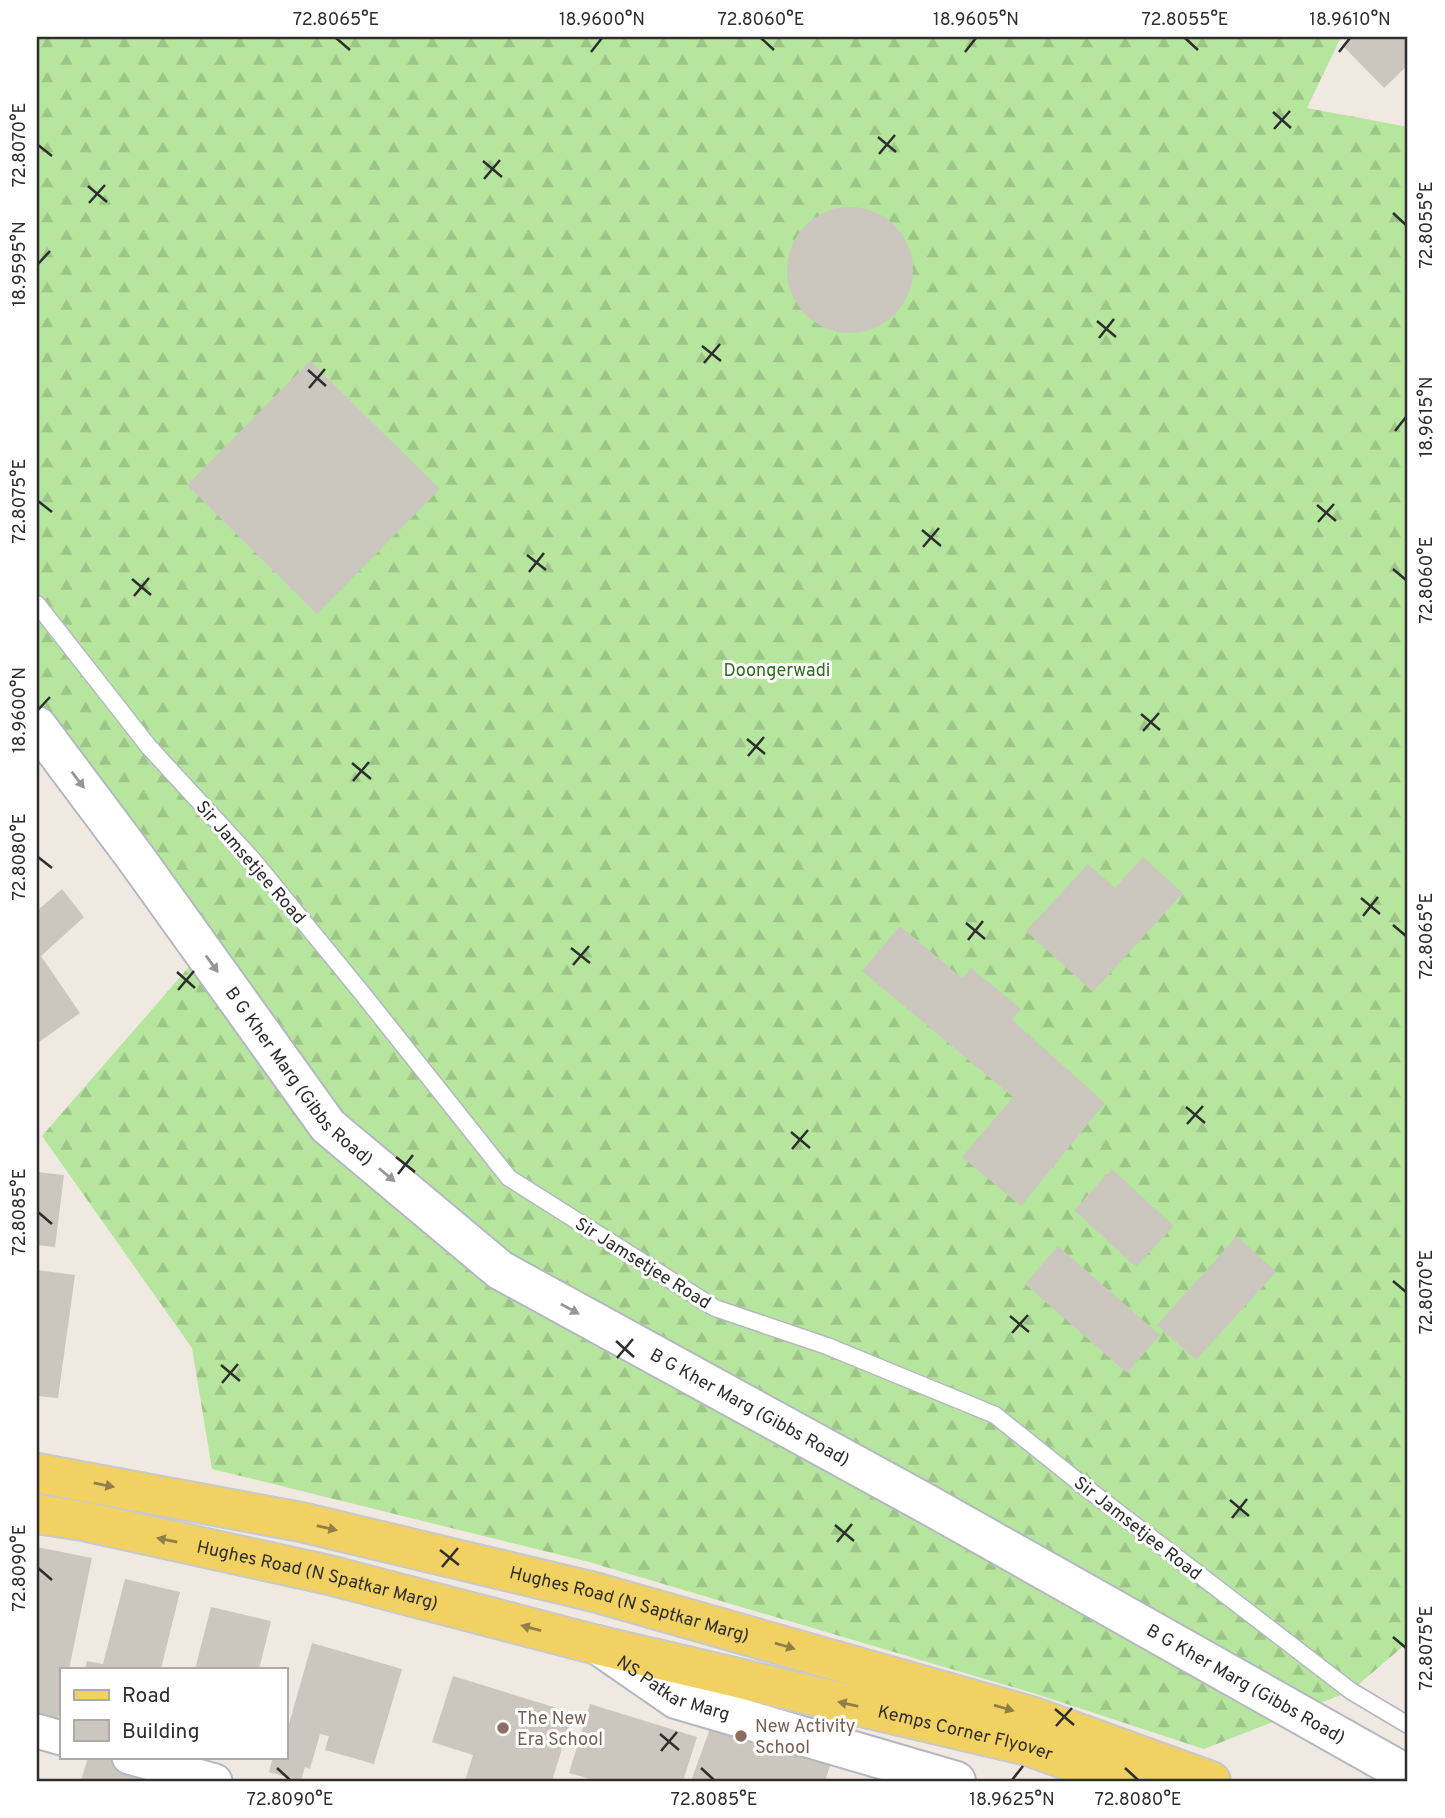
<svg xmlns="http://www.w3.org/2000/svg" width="1445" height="1818" viewBox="0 0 1445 1818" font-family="Overpass,sans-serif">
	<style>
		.forest { fill: url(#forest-firs) }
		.building { fill: #cbc7bf }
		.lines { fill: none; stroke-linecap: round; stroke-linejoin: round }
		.lane-casing { stroke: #b4b7c1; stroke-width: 19 }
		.street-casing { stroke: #b4b7c1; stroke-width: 37 }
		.secondary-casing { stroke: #b4b7c1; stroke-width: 42 }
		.primary-casing { stroke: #c9c9c9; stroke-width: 42 }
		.lane { stroke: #fff; stroke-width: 16 }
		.street { stroke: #fff; stroke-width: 33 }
		.secondary { stroke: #fff; stroke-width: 38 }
		.primary { stroke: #f2d163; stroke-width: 38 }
		.oneway { fill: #969696 }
		.oneway2 { fill: #908048 }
		.ticks { fill: none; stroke: #2e2e2e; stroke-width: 2.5 }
		.education-dot { fill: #8d6e63; stroke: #fff; stroke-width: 2.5 }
		.labels { text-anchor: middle; stroke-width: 6; stroke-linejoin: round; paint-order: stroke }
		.park-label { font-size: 18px; fill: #2c6e1b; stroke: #fff }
		.street-label { font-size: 18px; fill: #2e2e2e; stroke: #fff }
		.education-label { font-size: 18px; fill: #785e54; stroke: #fff; text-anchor: start }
		.neatline { fill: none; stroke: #2e2e2e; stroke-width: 2.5 }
		.ticks-label { font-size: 18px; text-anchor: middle; fill: #2e2e2e }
	</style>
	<defs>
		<pattern id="forest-firs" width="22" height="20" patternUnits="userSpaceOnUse" patternTransform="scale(1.75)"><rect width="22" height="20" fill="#b6e59e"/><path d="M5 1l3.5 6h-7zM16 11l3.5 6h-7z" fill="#9dc588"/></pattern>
	</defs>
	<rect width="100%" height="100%" fill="#efe9e1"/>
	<path class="forest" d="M37,37h1304l-34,71 101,19v1515l-57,49 -147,58 -168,-55 -447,-132 -377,-93 -20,-121 -150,-212 166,-191 -171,-237z"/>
	<path class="building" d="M1350,37h58v28l-24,23 -42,-43z
		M787 270a63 63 0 1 1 126 0a63 63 0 1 1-126 0Z
		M310,361l130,128 -123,125 -130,-129z
		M1143,857l40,36 -90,99 -67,-61 62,-67 27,24z
		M62,889l22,28 -43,39 39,57 -41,29 -2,-4v-127z
		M900,926l62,52 9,-10 50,41 -9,11 93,83 -84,103 -59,-49 51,-60 -151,-126z
		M1112,1169l62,57 -38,41 -62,-57z
		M37,1172l27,3 -9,72 -18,-2z
		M1237,1236l39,36 -80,88 -39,-35z
		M1058,1246l102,89 -33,38 -102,-89z
		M37,1270l38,5 -17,123 -21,-2z
		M37,1547l55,11 -23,111h-8v36l-3,14 -21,-4z
		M125,1579l55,13 -19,77h-76l2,-8 16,3z
		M211,1607l60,14 -12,48h-64z
		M312,1643l90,26 -28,95 -49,-14 4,-14 -9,-2 -10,35 -5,-2 -4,14 -32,-9 4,-15h12v-26h2z
		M453,1676l120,37 -21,68h-87l8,-26 -41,-13z
		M590,1704l107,33 -14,44h-86l-28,-8z
		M715,1715l118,42 -8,24h-134z
		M88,1757h14l78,24h-99z"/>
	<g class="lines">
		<defs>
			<path id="lane" d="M37,604l112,143 104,113 109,133 147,185 206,130 112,38 168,69 90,72 266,204 57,34"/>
			<path id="street" d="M37,1731l24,7
				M129,1757l86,24"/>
			<g id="secondary">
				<path id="s1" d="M37,726l98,131 193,269 172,144 427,234 481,271"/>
				<path id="s2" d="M598,1645l78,54 280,82"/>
			</g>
			<g id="primary">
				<path id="s3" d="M37,1473l264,49 293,70 440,125 177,64"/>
				<path id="s4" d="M37,1514l46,7 246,54 268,70 431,101 98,35"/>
			</g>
		</defs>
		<use href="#lane" class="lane-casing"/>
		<use href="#street" class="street-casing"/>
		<use href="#secondary" class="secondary-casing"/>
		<use href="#primary" class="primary-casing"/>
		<use href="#lane" class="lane"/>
		<use href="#street" class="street"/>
		<use href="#secondary" class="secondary"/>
		<use href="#primary" class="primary"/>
	</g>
	<defs><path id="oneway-solid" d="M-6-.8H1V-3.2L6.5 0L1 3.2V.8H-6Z" transform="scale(1.75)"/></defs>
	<g class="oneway">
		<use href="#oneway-solid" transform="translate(78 780) rotate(53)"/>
		<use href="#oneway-solid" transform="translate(212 964) rotate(54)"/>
		<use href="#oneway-solid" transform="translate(387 1175) rotate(40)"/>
		<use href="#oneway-solid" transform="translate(570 1309) rotate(29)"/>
	</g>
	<g class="oneway2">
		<use href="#oneway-solid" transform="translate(104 1485) rotate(11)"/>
		<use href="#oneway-solid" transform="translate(327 1528) rotate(13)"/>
		<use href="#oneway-solid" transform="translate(167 1540) rotate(-168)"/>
		<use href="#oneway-solid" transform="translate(531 1628) rotate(-165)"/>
		<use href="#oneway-solid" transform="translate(785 1646) rotate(16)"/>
		<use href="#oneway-solid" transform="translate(848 1704) rotate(-167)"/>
		<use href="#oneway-solid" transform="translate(1004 1708) rotate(16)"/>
	</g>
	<path class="ticks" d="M336,38l14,12M761,38l13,12M1185,38l13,12M591,52l11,-14M965,52l11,-14M1339,52l11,-14M1273,112l18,16M1274,129l16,-18M878,137l18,15M38,145l14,11M879,154l16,-19M483,161l19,16M484,179l16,-19M88,186l19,16M89,203l16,-18M1393,213l13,12M38,264l12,-13M1097,321l19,16M1099,338l15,-19M702,346l19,15M704,363l16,-19M308,370l18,16M309,388l16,-19M1395,431l11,-14M38,501l14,11M1317,505l19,16M1318,522l16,-18M922,530l19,16M923,547l16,-19M527,555l19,15M1393,569l13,11M529,572l15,-19M132,579l19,16M134,596l15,-18M38,710l12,-13M1141,714l19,16M1143,731l16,-18M747,739l18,15M748,756l16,-19M352,763l19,16M353,781l16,-19M38,857l14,11M1361,898l19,16M1363,916l15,-19M966,923l19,16M1393,925l13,11M968,940l15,-19M571,948l19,15M573,965l16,-19M177,972l18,16M178,990l16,-19M1186,1107l19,16M1187,1124l16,-18M791,1132l19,16M792,1149l16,-19M396,1157l19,15M398,1174l15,-19M38,1212l14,12M1393,1281l13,11M1010,1316l19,16M1012,1333l16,-18M616,1341l18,16M617,1358l16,-19M221,1365l19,16M222,1383l16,-19M1230,1500l19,16M1232,1518l15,-19M835,1525l19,16M837,1542l15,-18M440,1550l19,15M442,1567l16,-19M38,1568l14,12M1393,1637l13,11M1055,1709l19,16M1056,1726l16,-18M660,1734l19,16M661,1751l16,-19M277,1768l13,12M701,1768l13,12M1125,1768l13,12M1012,1780l11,-14"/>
	<g class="education-dot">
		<circle cx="503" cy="1728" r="7"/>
		<circle cx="741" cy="1736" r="7"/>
	</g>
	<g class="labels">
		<g class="park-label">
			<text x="777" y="676">Doongerwadi</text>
		</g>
		<g class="street-label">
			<text transform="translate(251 862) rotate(49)" y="6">Sir Jamsetjee Road</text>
			<text dy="6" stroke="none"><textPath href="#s1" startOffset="438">B G Kher Marg (Gibbs Road)</textPath></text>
			<text transform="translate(643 1263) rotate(32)" y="6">Sir Jamsetjee Road</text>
			<text dy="6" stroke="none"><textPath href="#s1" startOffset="1004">B G Kher Marg (Gibbs Road)</textPath></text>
			<text transform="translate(1138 1528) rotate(38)" y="6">Sir Jamsetjee Road</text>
			<text dy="6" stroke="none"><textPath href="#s4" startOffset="287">Hughes Road (N Spatkar Marg)</textPath></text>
			<text dy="6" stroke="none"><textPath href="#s3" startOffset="607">Hughes Road (N Saptkar Marg)</textPath></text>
			<text dy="6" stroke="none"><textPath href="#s1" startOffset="1572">B G Kher Marg (Gibbs Road)</textPath></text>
			<text dy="6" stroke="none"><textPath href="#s2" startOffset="88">NS Patkar Marg</textPath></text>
			<text dy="6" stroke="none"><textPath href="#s4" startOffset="954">Kemps Corner Flyover</textPath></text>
		</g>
		<g class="education-label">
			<text x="517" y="1724">The New<tspan x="517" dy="21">Era School</tspan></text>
			<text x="755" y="1732">New Activity<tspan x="755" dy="21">School</tspan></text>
		</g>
	</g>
	<rect width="1445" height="1818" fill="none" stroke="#ffffff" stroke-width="77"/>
	<rect x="60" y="1668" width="228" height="91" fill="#ffffff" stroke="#ababab" stroke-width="2"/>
	<rect x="74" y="1690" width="35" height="10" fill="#f2d163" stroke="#ababab" stroke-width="2"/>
	<text x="122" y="1702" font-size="21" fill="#2e2e2e">Road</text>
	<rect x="74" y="1720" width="35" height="21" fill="#cbc7bf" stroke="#ababab" stroke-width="2"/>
	<text x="122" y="1738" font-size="21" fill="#2e2e2e">Building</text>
	<rect x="38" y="38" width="1368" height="1742" class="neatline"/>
	<g class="ticks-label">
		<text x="336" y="25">72.8065°E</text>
		<text x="602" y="25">18.9600°N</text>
		<text x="761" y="25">72.8060°E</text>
		<text x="976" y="25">18.9605°N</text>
		<text x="1185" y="25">72.8055°E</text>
		<text x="1350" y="25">18.9610°N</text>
		<text transform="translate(19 145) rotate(-90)" y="6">72.8070°E</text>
		<text transform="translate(1426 225) rotate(-90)" y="6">72.8055°E</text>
		<text transform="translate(19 264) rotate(-90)" y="6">18.9595°N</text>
		<text transform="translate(1426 417) rotate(-90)" y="6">18.9615°N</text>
		<text transform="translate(19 501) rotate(-90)" y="6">72.8075°E</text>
		<text transform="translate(1426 580) rotate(-90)" y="6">72.8060°E</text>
		<text transform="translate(19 710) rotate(-90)" y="6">18.9600°N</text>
		<text transform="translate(19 857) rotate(-90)" y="6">72.8080°E</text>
		<text transform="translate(1426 936) rotate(-90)" y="6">72.8065°E</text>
		<text transform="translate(19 1212) rotate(-90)" y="6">72.8085°E</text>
		<text transform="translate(1426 1292) rotate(-90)" y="6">72.8070°E</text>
		<text transform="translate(19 1568) rotate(-90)" y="6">72.8090°E</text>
		<text transform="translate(1426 1648) rotate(-90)" y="6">72.8075°E</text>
		<text x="290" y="1805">72.8090°E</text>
		<text x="714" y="1805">72.8085°E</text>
		<text x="1012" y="1805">18.9625°N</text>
		<text x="1138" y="1805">72.8080°E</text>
	</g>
</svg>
